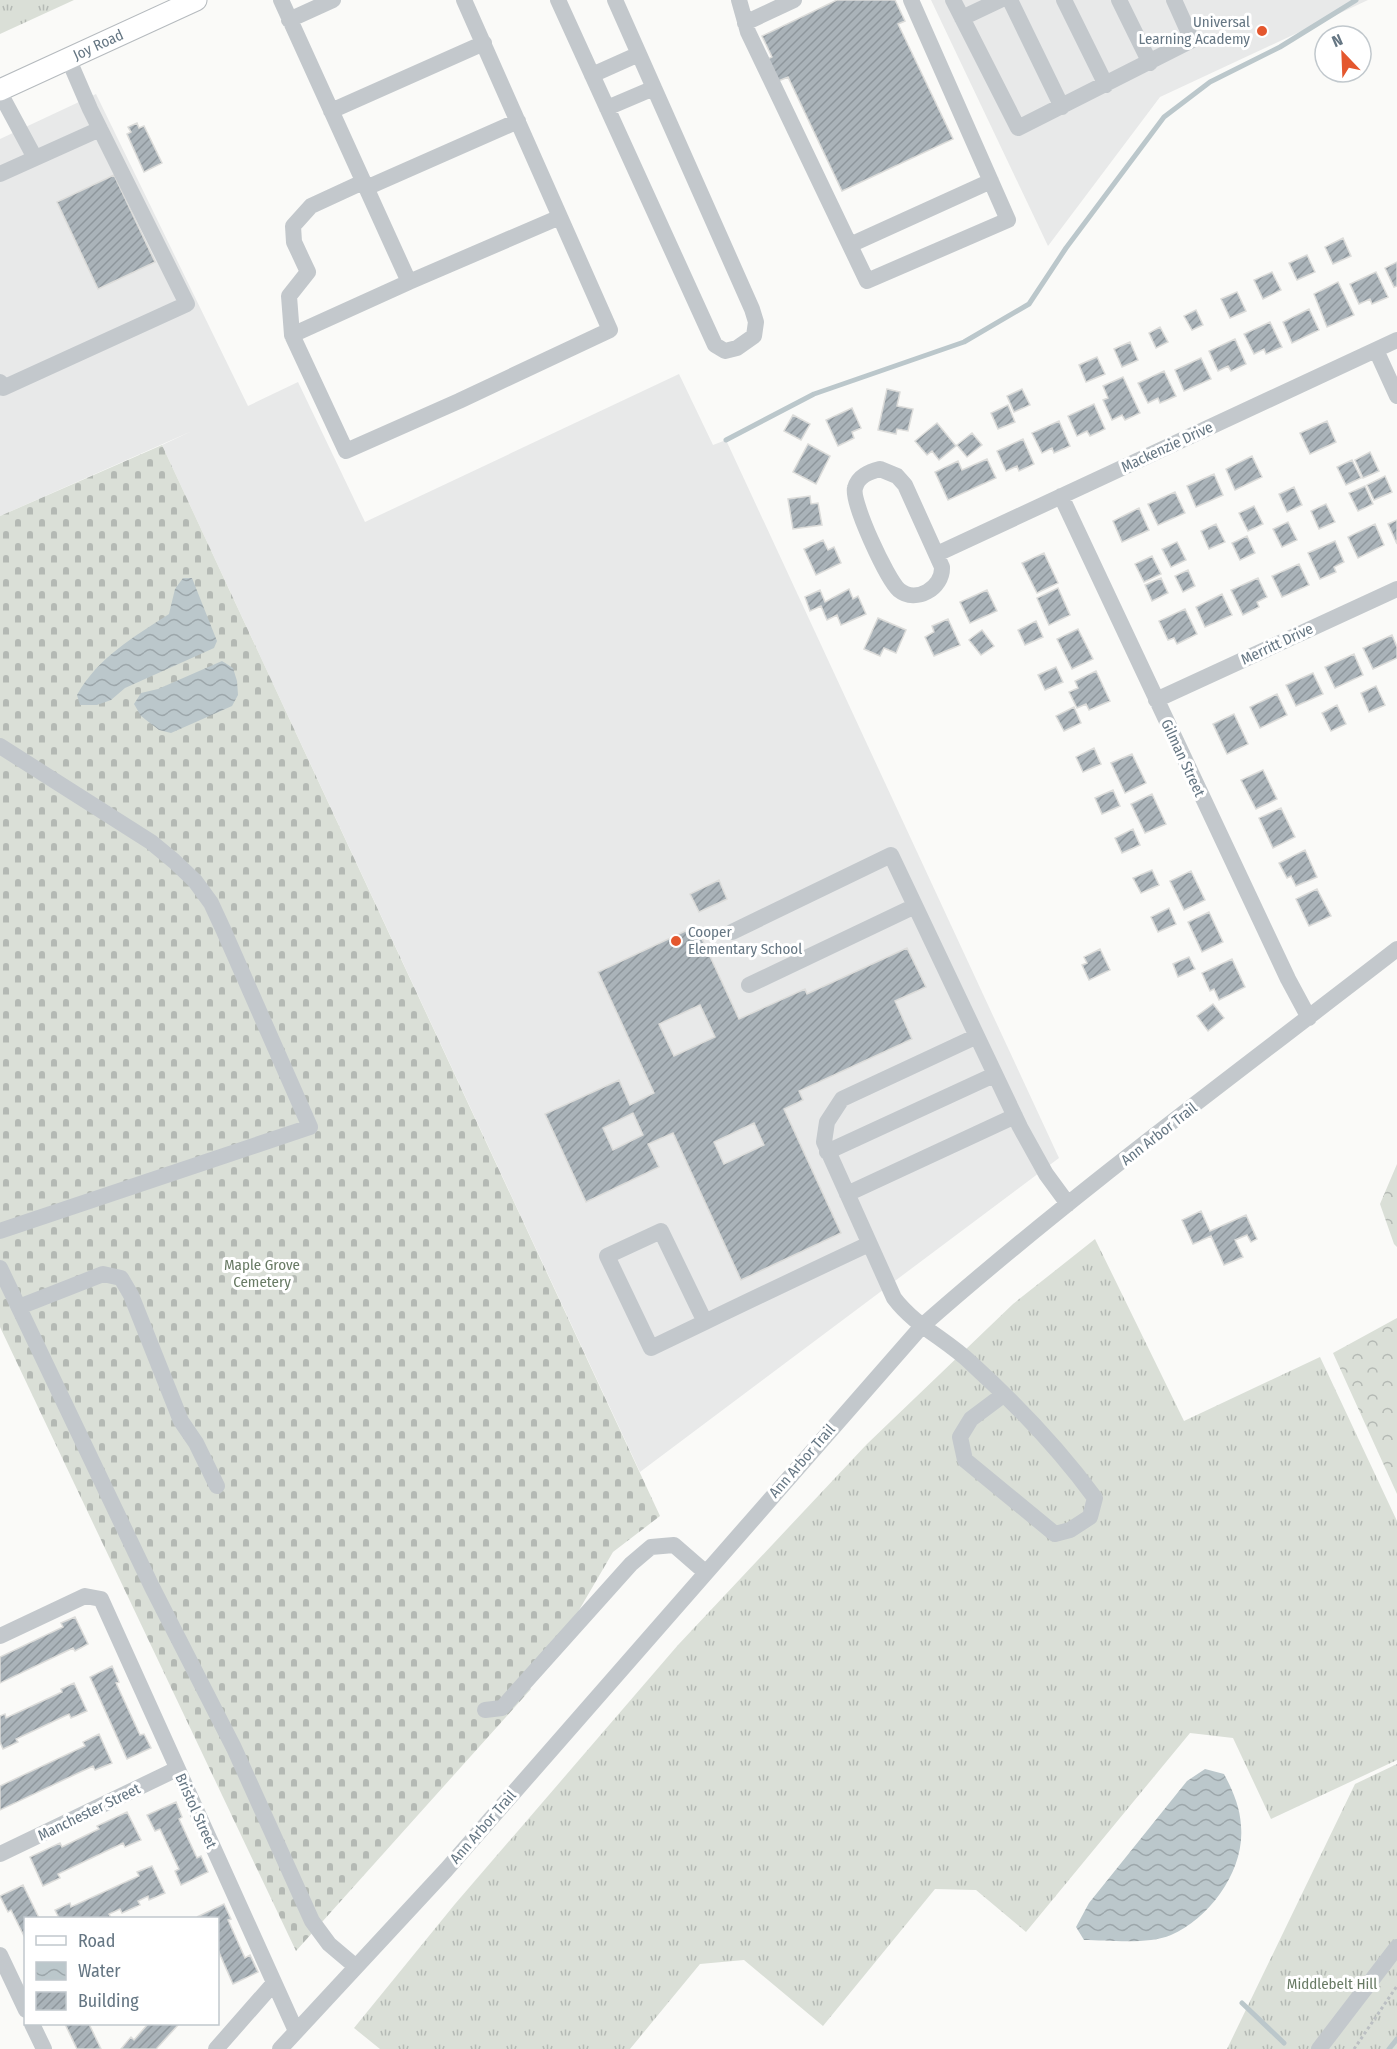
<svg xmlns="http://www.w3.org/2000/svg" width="1397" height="2049" viewBox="0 0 1397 2049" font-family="'Fira Sans Condensed',sans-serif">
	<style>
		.built { fill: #e8e9e9 }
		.grass { fill: url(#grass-tufts) }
		.forest { fill: url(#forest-crowns) }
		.cemetery { fill: url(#cemetery-stones) }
		.water { fill: url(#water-waves) }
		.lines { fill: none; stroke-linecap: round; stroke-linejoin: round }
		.stream { stroke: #bbc7cb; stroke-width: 5 }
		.building { fill: url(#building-hatch); stroke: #dcdcda; stroke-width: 1.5; fill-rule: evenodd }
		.major-casing { stroke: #b5babe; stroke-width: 23 }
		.path { stroke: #bbbfc2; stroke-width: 3; stroke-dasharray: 3 3; stroke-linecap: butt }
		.minor { stroke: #c3c8cc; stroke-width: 16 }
		.major { stroke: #fff; stroke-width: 21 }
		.poi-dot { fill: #e4572e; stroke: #fff; stroke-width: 2 }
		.labels { text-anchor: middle; stroke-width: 6; stroke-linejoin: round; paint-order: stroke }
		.poi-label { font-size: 15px; fill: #657683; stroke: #fff; text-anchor: end }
		.street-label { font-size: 15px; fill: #657683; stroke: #fff }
		.park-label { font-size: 15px; fill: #687a64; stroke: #fff }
	</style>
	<defs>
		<pattern id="grass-tufts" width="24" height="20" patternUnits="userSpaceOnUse" patternTransform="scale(1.5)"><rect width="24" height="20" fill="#dadfd7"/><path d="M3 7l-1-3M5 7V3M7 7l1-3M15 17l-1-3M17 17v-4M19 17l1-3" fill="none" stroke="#b4b9b4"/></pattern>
		<pattern id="forest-crowns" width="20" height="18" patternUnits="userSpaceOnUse" patternTransform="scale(1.5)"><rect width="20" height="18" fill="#dadfd7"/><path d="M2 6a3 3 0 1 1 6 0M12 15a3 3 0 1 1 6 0" fill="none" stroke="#b4b9b4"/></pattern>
		<pattern id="cemetery-stones" width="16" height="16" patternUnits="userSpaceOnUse" patternTransform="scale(1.5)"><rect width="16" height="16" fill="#dadfd7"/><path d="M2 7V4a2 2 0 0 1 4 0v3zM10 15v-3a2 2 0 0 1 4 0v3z" fill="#b4b9b4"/></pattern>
		<pattern id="water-waves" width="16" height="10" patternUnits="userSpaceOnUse" patternTransform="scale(1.5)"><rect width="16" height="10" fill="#bbc7cb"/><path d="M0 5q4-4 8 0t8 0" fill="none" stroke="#9ca6aa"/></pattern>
		<pattern id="building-hatch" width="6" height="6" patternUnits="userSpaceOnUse" patternTransform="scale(1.5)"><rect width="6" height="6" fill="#aab3b9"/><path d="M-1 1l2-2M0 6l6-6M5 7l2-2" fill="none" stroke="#8e969c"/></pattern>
	</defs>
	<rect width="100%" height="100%" fill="#fafaf8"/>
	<path class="built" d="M931,0h437l-208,97 -112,149z
		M96,94l152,312 50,-24 67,140 314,-148 34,71 13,-5 333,718 -419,314 -478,-1027 30,-14 -192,85v-377z"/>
	<path class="grass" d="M0,0h74l-74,34z
		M1095,1239l89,182 136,-64 77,164v239l-126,59 -38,-81 -43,-5 -164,199 -50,-42 -41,-1 -112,137 -79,-66 -44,4 -70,85h-250l-26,-21 101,-124 223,-259 189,-201 146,-140z
		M1397,1764v285h-170l128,-265z"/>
	<path class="forest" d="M1397,1164v83l-3,-3 -14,-40z
		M1397,1318v176l-64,-141z"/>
	<path class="cemetery" d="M162,445l498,1071 -47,36 -38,65 -51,66 7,6 -235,262 -296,-624v-811z"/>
	<path class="water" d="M183,578h9l25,63 -3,7 -89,40 -14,12 -14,5h-17l-3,-10c21,-38 57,-58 92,-81l6,-25z
		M222,661l11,7 4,13 1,14 -6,11 -61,27 -12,-3 -18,-14 -7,-12 7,-11 17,-4z
		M1205,1769l19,5c9,17 16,33 17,52 4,44 -31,92 -70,109 -23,10 -63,5 -87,5l-8,-13 13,-24 98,-122z"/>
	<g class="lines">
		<path class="stream" d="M726,440l88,-46 150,-52 65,-38 37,-56 98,-131 46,-35 70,-35 76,-47
			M1242,2003l42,40
			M1389,2049l8,-10"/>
	</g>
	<path class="building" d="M837,0h58l10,21 -7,3 55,115 -111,52 -54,-114 -12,5 -10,-22 6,-3 -10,-21z
		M137,123l2,5 5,-2 18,37 -18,9 -17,-38 4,-2 -3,-5z
		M114,175l41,87 -57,27 -41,-87z
		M1343,238l8,18 -18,8 -8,-17z
		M1307,255l8,17 -18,8 -8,-17z
		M1397,262v24l-3,1 -9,-19z
		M1272,272l9,18 -18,9 -9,-19z
		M1376,272l12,25 -16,7 -2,-5 -11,5 -9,-20z
		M1338,282l16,33 -27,12 -13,-33z
		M1237,292l9,19 -16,7 -9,-19z
		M1309,309l10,21 -27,13 -9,-21z
		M1196,310l7,15 -11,5 -8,-14z
		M1270,322l12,25 -16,7 -2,-5 -10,5 -10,-20z
		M1160,327l8,15 -12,6 -7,-15z
		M1235,339l11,25 -15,7 -3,-5 -10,5 -9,-20z
		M1130,342l8,18 -16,7 -8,-18z
		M1097,357l8,17 -19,8 -7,-17z
		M1201,358l10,21 -27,12 -9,-21z
		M1164,371l12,25 -16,7 -2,-5 -10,5 -10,-20z
		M1123,377l17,36 -15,7 -3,-5 -10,5 -9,-20 5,-2 -5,-12z
		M887,389l13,3 -3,14 16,3 -5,22 -11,-2 -1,5 -18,-4z
		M1022,389l8,16 -16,7 -7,-16z
		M1094,404l11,25 -15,7 -3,-5 -10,5 -9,-20z
		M1008,405l7,17 -17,7 -7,-16z
		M852,408l9,20 -9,4 2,6 -16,8 -12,-26z
		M793,415l17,9 -9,16 -17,-9z
		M1059,421l11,25 -16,7 -2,-5 -10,5 -10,-20z
		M1327,421l9,21 -26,12 -10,-21z
		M937,423l19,23 -17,14 -7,-9 -5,4 -12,-14z
		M972,433l10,12 -15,12 -10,-12z
		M1023,439l11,25 -15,7 -2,-5 -11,5 -9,-20z
		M808,444l22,12 -14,28 -23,-12z
		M1370,452l9,19 -16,7 -8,-18z
		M1252,456l10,21 -27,13 -9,-21z
		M987,459l9,19 -48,22 -13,-28 23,-11 4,9z
		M1352,460l9,18 -15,7 -9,-18z
		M1214,474l9,21 -27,12 -9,-21z
		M1385,476l7,16 -18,8 -7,-15z
		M1365,486l8,18 -15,7 -9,-18z
		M1294,487l8,18 -15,7 -8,-18z
		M1175,492l10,21 -27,12 -10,-21z
		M810,496l1,8 7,-1 4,22 -29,4 -5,-30z
		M1326,504l9,18 -16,7 -8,-18z
		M1254,506l9,18 -15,7 -9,-18z
		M1139,508l10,22 -27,12 -9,-21z
		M1397,520v24l-9,-20z
		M1288,522l9,18 -15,7 -9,-18z
		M1216,524l9,18 -16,7 -8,-18z
		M1375,524l9,21 -26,13 -10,-21z
		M1247,536l8,17 -15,7 -8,-17z
		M823,540l5,10 6,-3 7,16 -25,12 -12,-26z
		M1335,541l9,21 -10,5 2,5 -16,7 -12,-26z
		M1177,542l9,18 -15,7 -9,-18z
		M1044,553l14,30 -21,10 -15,-30z
		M1152,556l9,18 -17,8 -9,-18z
		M1299,564l10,21 -27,12 -10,-21z
		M1188,570l7,16 -12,6 -8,-16z
		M1161,578l7,15 -16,8 -7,-16z
		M1258,578l9,19 -10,5 2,5 -16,8 -12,-25z
		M1058,588l12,27 -21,10 -12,-27z
		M849,589l4,10 5,-3 8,18 -25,11 -4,-10 -10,5 -6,-14 -11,5 -5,-14 15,-7 5,12z
		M987,590l10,21 -27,12 -10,-21z
		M1222,594l10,21 -27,12 -9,-20z
		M1185,609l12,25 -20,10 -3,-6 -6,2 -9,-19z
		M878,618l28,12 -10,23 -12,-5 -4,8 -16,-7z
		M948,619l12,26 -26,11 -9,-19 9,-5 -2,-6z
		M1036,621l7,16 -18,8 -7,-15z
		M1078,629l15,30 -21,10 -15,-30z
		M982,630l12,16 -13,9 -12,-15z
		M1392,635l5,12v11l-24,11 -10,-21z
		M1354,654l9,21 -28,13 -10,-21z
		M1056,667l7,15 -18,8 -7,-15z
		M1096,671l14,30 -21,9 -3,-6 -9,4 -8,-16 9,-4 -3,-7z
		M1313,673l10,21 -27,12 -10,-21z
		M1376,686l9,19 -16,7 -8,-19z
		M1277,694l10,21 -27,13 -10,-21z
		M1337,705l9,19 -15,7 -9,-18z
		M1074,707l7,16 -17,8 -8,-15z
		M1234,714l14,30 -21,10 -14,-30z
		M1094,748l7,16 -18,8 -7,-15z
		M1132,754l14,29 -21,10 -14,-30z
		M1263,770l14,29 -21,10 -15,-29z
		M1113,790l7,16 -18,8 -7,-16z
		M1152,794l14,30 -21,9 -14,-29z
		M1281,808l14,29 -22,11 -14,-30z
		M1133,829l7,16 -18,8 -7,-15z
		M1305,850l12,27 -21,9 -5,-10 -4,2 -8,-15z
		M1152,870l7,15 -18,8 -8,-15z
		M1191,871l14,29 -21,10 -14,-29z
		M719,880l8,19 -28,13 -9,-18z
		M1317,889l14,27 -22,10 -13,-27z
		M1169,908l7,16 -18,8 -7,-15z
		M1209,912l14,30 -21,10 -14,-30z
		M696,926l43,93 66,-30 2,5 100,-46 19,39 -31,14 17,38 -113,52 4,9 -19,9 57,124 -100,47 -68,-147 -25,11 11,23 -73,35 -41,-88 74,-34 11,25 24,-12 -56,-121zM700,1005l15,32 -41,19 -15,-32zM633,1113l10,22 -30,15 -10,-22zM754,1123l10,22 -40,19 -10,-22z
		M1100,949l10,21 -21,10 -7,-15 5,-2 -3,-6z
		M1189,957l6,12 -17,8 -5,-13z
		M1232,959l13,28 -26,13 -5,-11 -4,2 -8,-18z
		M1213,1004l11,14 -16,13 -11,-15z
		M1201,1211l9,20 36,-16 11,24 -6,3 -4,-7 -12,5 8,17 -19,8 -13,-29 -18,8 -11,-24z
		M75,1617l13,27 -13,7 -2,-3 -73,35v-26l63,-30 -2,-4z
		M112,1666l7,16 -3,1 24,52 4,-1 7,14 -24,11 -37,-82z
		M74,1683l13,28 -16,7 -2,-4 -53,25 2,3 -15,7 -3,-7v-26l5,-2 1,4 56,-26 -1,-3z
		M99,1734l13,29 -17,7 -2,-4 -93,44v-24l85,-40 -2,-4z
		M176,1802l6,15 -3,2 18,39 4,-2 7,16 -27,13 -6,-14 4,-2 -19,-40 -5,2 -8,-16z
		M127,1812l14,28 -16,7 -2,-4 -65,31 2,4 -17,8 -13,-29 30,-14 2,4 37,-18 -2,-3z
		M152,1866l13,27 -16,7 -1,-4 -10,5 2,4 -18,8 -2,-4 -11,5 2,4h-52l-4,-8 15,-7 1,4 68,-31 -2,-4z
		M23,1885l16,33h-13v22l-15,-30 -3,2 -8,-16z
		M224,1904l7,15 -3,1 17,38 5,-3 8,17 -25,12 -15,-34v-32l-21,-1z
		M65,2024h24l12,25h-24z
		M148,2024h31l-23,25h-35l10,-12 3,3z"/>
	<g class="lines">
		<defs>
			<g id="major">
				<path id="s1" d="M0,90l196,-90"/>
			</g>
		</defs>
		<use href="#major" class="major-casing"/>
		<path class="path" d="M1354,2049l43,-63"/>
		<path class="minor" d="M281,0l128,282 -117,53 54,116 113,-50 151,-71 -146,-330
			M558,0l157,345 10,6 12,-3 17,-12 2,-14 -4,-13 -137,-309
			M739,0l9,32 119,249 141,-61 -97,-220
			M953,0l65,128 174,-88 -18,-40
			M1010,0l52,107
			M1064,0l42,85
			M1119,0l31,63
			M962,18l38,-18
			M289,20l44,-20
			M745,23l49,-23
			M592,75l47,-21
			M0,93l35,65
			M607,108l47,-20
			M331,111l153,-68
			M0,174l100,-45
			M366,188l152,-67
			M850,245l141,-64
			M409,282l151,-65
			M292,335l-3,-39 19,-24 -14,-30 -1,-16 18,-20 52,-24
			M1376,350l21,46
			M0,382l3,6 184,-84 -97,-195 -22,-51
			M880,469l17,7 8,9 37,82c1,21 -26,37 -43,23 -12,-11 -48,-88 -44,-102 3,-12 14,-16 25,-19z
			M1061,496l227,483 21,39
			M937,554l460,-214
			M1156,700l241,-111
			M0,746l151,96 23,19 21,20 16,22 12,26 87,198 -310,104
			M732,932l159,-77 129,272 26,47 22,30
			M749,985l166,-79
			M975,1037l-133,62 -15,23 -3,20 70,156c21,28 52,41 77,65 44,40 88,86 124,135l-5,19 -20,13 -15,4 -90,-74 -5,-23 11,-18 32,-24
			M827,1152l167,-77
			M847,1194l168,-78
			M0,1268l152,319 82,161 78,173 17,23 26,22
			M19,1307l84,-33 18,4 10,17 50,126 15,22 21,43
			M705,1322l-44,-91 -54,25 44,92c73,-35 145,-70 218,-104
			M0,1636l85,-40 16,3 195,432
			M485,1710l17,-2 129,-144 20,-17 23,-2 31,27
			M0,1854l177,-85
			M0,1955l26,55
			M32,2024l12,25
			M216,2049l58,-66
			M280,2049l166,-179 476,-544c151,-133 315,-253 475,-377
			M1319,2049l78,-102"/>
		<use href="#major" class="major"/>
	</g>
	<g class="poi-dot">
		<circle cx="1262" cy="31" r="6"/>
		<circle cx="676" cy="941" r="6"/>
	</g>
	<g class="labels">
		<g class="poi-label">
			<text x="1250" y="27">Universal<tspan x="1250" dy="17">Learning Academy</tspan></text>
			<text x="688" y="937" text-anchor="start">Cooper<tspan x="688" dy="17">Elementary School</tspan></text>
		</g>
		<g class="street-label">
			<text dy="5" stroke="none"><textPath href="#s1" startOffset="108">Joy Road</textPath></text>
			<text transform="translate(1167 447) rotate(-25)" y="5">Mackenzie Drive</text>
			<text transform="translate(1277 644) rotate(-25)" y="5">Merritt Drive</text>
			<text transform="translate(1183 758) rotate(65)" y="5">Gilman Street</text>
			<text transform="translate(1159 1134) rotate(-38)" y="5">Ann Arbor Trail</text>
			<text transform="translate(802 1461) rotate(-49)" y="5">Ann Arbor Trail</text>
			<text transform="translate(196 1811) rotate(66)" y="5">Bristol Street</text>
			<text transform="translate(89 1812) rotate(-26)" y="5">Manchester Street</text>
			<text transform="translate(483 1827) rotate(-49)" y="5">Ann Arbor Trail</text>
		</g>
		<g class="park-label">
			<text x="262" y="1270">Maple Grove<tspan x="262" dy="17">Cemetery</tspan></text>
			<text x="1332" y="1989">Middlebelt Hill</text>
		</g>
	</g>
	<rect x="24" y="1917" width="195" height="108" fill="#ffffff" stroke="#c1c8cd" stroke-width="1.5"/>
	<rect x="36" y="1936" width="30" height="9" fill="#ffffff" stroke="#c1c8cd" stroke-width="1.5"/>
	<text x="78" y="1947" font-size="18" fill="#657683">Road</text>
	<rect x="36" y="1962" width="30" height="18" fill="url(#water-waves)" stroke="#c1c8cd" stroke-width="1.5"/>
	<text x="78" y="1977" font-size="18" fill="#657683">Water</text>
	<rect x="36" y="1992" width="30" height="18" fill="url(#building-hatch)" stroke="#c1c8cd" stroke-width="1.5"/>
	<text x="78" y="2007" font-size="18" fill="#657683">Building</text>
	<g transform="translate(1343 54) rotate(337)"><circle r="28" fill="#ffffff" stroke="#c1c8cd" stroke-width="1.5"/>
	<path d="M0-4.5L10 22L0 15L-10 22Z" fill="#e4572e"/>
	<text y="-9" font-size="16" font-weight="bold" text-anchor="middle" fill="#657683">N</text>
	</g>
</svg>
